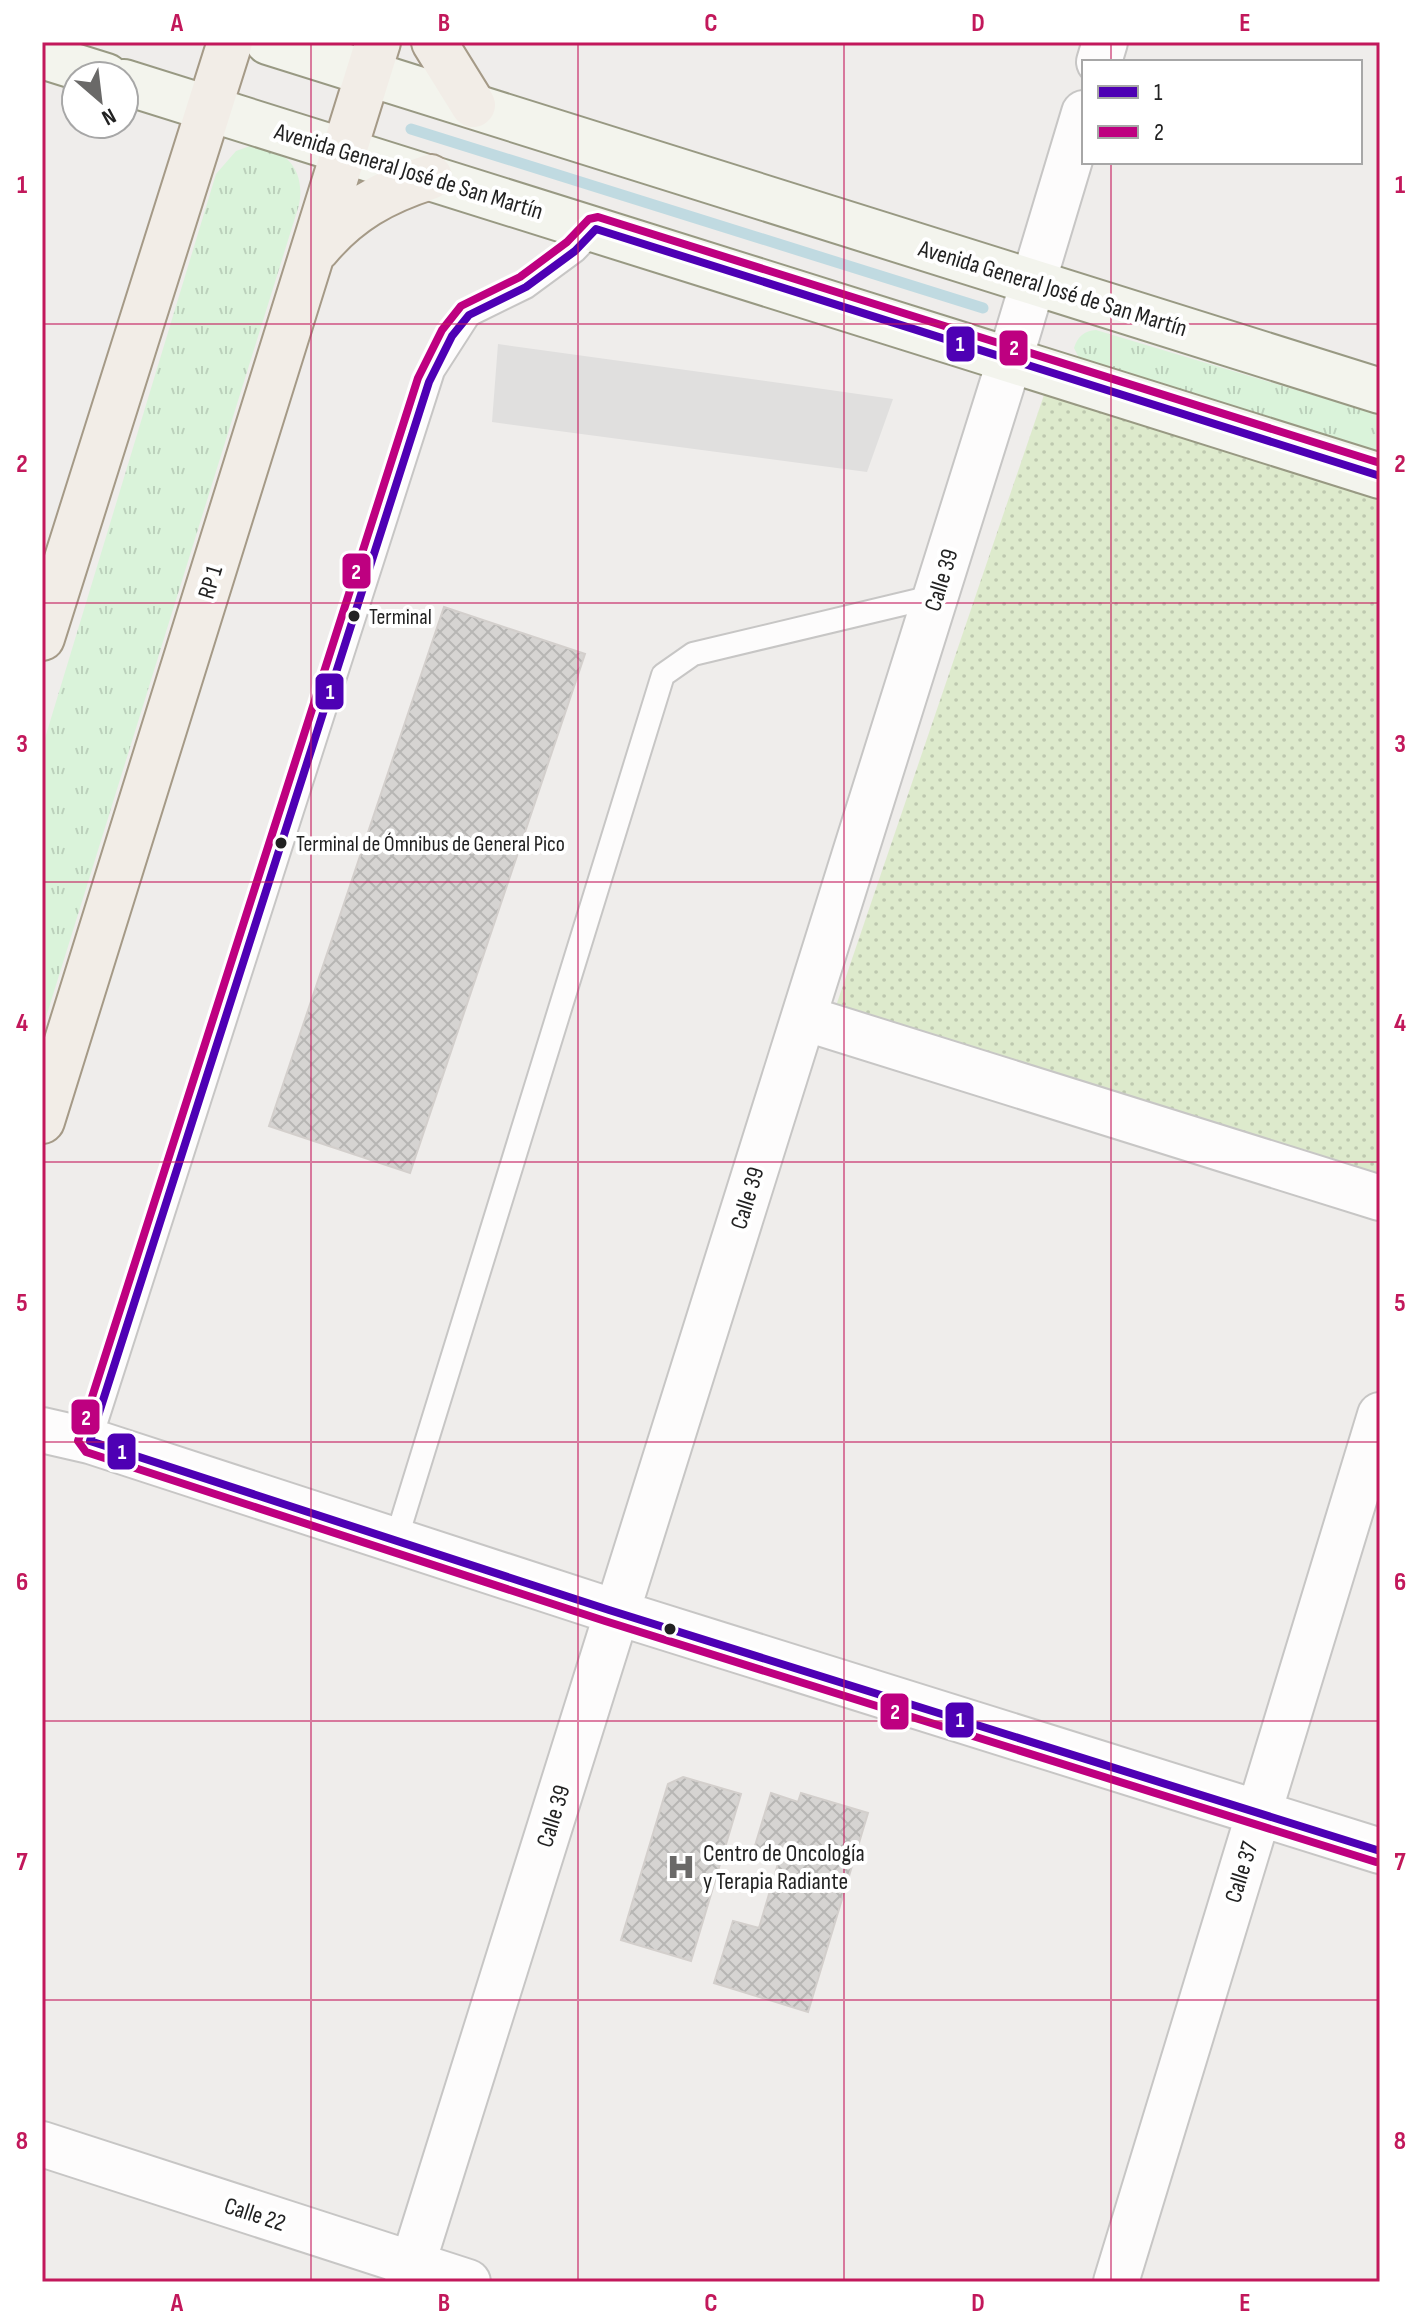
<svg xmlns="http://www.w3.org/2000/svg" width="1422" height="2324" viewBox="0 0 1422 2324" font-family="'Sofia Sans Condensed',sans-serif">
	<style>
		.grass { fill: url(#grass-dots) }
		.park { fill: url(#park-tufts) }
		.parking { fill: #e0dfde }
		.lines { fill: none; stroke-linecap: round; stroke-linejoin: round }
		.stream { stroke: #c0dae1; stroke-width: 11 }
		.building { fill: url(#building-cross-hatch); stroke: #d3cfcc; stroke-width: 2 }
		.lane-casing { stroke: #c7c6c5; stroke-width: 26 }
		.street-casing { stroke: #c7c6c5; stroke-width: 48 }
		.secondary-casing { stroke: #989983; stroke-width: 48 }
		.primary-casing { stroke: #a59a87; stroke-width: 48 }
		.lane { stroke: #fdfcfc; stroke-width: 22 }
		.street { stroke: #fdfcfc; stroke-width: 44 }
		.secondary { stroke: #f3f4ed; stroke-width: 44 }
		.primary { stroke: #f2ede7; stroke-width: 44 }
		.bus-1-casing { stroke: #fff; stroke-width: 14 }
		.bus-2-casing { stroke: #fff; stroke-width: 14 }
		.bus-1 { stroke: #4e00b4; stroke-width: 8 }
		.bus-2 { stroke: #be0080; stroke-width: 8 }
		.grid { fill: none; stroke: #c2185b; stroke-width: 2; stroke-opacity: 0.55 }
		.bus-dot { fill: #222; stroke: #fff; stroke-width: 3 }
		.labels { text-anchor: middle; stroke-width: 8; stroke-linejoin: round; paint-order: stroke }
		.bus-label { font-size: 22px; fill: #222; stroke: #fff; text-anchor: start }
		.street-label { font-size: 24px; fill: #222; stroke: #fff }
		.poi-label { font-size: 24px; fill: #222; stroke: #fff; text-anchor: start }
		.line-badge { stroke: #fff; stroke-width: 3 }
		.badge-label { font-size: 22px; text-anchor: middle; font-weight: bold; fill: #fff }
		.neatline { fill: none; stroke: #c2185b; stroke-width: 3 }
		.grid-label { font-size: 26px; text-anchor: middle; font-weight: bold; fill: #c2185b }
	</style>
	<defs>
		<pattern id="grass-dots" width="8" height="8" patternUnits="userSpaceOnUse" patternTransform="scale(2)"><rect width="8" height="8" fill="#ddeacc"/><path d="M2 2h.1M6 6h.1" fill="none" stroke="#bdc8af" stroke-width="1.8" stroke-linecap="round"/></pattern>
		<pattern id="park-tufts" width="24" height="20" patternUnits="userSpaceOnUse" patternTransform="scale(2)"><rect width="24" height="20" fill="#daf3da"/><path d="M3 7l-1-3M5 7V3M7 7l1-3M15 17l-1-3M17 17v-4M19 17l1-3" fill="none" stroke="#bbd0bb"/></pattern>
		<pattern id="building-cross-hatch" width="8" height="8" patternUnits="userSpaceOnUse" patternTransform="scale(2)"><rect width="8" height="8" fill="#d6d4d2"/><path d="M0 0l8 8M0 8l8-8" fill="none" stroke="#b7b6b4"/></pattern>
	</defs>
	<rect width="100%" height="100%" fill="#efedeb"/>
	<path class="grass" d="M1046,389l334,106v684l-544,-173z"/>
	<path class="park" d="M250,146c36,1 56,24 49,59l-257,825v-282l174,-574 20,-23z
		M1096,330l284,85v45l-297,-94 -9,-18c4,-12 10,-17 22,-18z"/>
	<path class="parking" d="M498,344l311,43 84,12 -26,73 -375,-50z"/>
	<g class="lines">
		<path class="stream" d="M411,129l572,179"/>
	</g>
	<path class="building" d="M444,607l141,47 -175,519 -141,-47z
		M683,1777l58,17 -50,167 -70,-21 47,-156z
		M771,1793l27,9 3,-9 67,20 -60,199 -94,-29 19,-62 26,7 21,-71 -26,-8z"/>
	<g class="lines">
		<defs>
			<path id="lane" d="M90,1441l343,-1070 36,-56 57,-28 49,-36 21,-22
				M396,1540l267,-865 30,-21 243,-58"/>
			<path id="street" d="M1099,62l6,-20
				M804,1018l576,180
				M42,1430l48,11 519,169 771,241
				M42,2144l426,138
				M407,2282l603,-1923 74,-246
				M1116,2282l264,-867"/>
			<path id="secondary" d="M268,42l1112,349
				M42,56l64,20
				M124,82l1256,394"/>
			<path id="primary" d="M434,42l39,63
				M317,249c32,-38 66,-57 113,-72
				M42,638l188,-596
				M42,1121l336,-1079"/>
		</defs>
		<use href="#lane" class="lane-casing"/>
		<use href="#street" class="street-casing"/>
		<use href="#secondary" class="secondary-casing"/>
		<use href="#primary" class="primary-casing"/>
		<use href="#lane" class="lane"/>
		<use href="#street" class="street"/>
		<use href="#secondary" class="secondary"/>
		<use href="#primary" class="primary"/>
		<defs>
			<path id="bus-1" d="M1380,476l-784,-247 -21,22 -49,36 -57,28 -17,21 -23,46 -339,1059 519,169 771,241"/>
			<path id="bus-2" d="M1376,1862l-771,-241 -519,-169 -8,-11 340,-1063 24,-48 19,-24 59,-29 47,-35 22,-23 9,-2 782,246"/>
		</defs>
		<use href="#bus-1" class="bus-1-casing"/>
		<use href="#bus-2" class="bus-2-casing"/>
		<use href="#bus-1" class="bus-1"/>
		<use href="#bus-2" class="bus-2"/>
	</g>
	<path class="grid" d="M311,42v2240M578,42v2240M844,42v2240M1111,42v20M1111,162v2120M42,324h1338M42,603h1338M42,882h1338M42,1162h1338M42,1442h1338M42,1721h1338M42,2000h1338"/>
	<defs>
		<symbol id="hospital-bare" viewBox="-9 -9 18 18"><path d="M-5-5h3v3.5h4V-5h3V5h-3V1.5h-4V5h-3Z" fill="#6a6968" stroke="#fff" stroke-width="2.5" paint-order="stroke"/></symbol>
	</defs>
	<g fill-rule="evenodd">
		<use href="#hospital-bare" x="661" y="1847" width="40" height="40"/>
	</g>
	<g class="bus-dot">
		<circle cx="354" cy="616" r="7"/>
		<circle cx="281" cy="843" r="7"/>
		<circle cx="670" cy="1629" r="7"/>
	</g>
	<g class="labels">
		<g class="bus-label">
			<text x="369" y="624">Terminal</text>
			<text x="296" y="851">Terminal de Ómnibus de General Pico</text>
		</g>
		<g class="street-label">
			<text transform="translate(409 171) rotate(17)" y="8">Avenida General José de San Martín</text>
			<text transform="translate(1053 288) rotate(17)" y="8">Avenida General José de San Martín</text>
			<text transform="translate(941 580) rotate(-73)" y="8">Calle 39</text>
			<text transform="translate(210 582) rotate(-73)" y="8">RP 1</text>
			<text transform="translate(747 1198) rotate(-73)" y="8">Calle 39</text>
			<text transform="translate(553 1816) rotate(-73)" y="8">Calle 39</text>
			<text transform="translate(1241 1872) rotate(-73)" y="8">Calle 37</text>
			<text transform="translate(255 2214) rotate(18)" y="8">Calle 22</text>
		</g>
		<g class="poi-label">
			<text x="703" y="1861">Centro de Oncología<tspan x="703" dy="28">y Terapia Radiante</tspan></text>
		</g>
	</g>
	<g class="line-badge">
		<rect x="945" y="325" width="31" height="38" rx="8" fill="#4e00b4"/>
		<rect x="998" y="329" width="31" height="38" rx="8" fill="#be0080"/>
		<rect x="341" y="552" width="31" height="38" rx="8" fill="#be0080"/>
		<rect x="314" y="672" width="31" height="39" rx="8" fill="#4e00b4"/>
		<rect x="70" y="1398" width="31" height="38" rx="8" fill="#be0080"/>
		<rect x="106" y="1432" width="31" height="39" rx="8" fill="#4e00b4"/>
		<rect x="879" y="1692" width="31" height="39" rx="8" fill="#be0080"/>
		<rect x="944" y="1701" width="31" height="38" rx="8" fill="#4e00b4"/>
	</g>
	<g class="badge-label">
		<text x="960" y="351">1</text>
		<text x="1014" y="355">2</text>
		<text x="356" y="579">2</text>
		<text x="330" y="699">1</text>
		<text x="86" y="1425">2</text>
		<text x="122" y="1459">1</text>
		<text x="895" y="1719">2</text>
		<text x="960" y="1727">1</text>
	</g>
	<rect width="1422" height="2324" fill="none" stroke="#ffffff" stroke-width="88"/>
	<rect x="1082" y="60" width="280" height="104" fill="#ffffff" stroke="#a7a7a7" stroke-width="2"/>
	<rect x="1098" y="86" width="40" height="12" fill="#4e00b4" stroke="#a7a7a7" stroke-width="2"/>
	<text x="1154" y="100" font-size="24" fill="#222222">1</text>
	<rect x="1098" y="126" width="40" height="12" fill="#be0080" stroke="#a7a7a7" stroke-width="2"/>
	<text x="1154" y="140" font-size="24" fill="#222222">2</text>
	<g transform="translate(100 100) rotate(152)"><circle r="38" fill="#ffffff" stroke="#a7a7a7" stroke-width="2"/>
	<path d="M0-6L14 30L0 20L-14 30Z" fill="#6a6968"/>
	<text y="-12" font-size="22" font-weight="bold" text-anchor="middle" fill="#222222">N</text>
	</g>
	<rect x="44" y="44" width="1334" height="2236" class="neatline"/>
	<g class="grid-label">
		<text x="177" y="31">A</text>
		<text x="444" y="31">B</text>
		<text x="711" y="31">C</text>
		<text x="978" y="31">D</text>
		<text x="1245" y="31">E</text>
		<text x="22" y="193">1</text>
		<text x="1400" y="193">1</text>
		<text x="22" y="472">2</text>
		<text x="1400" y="472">2</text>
		<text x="22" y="752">3</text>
		<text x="1400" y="752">3</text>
		<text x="22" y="1031">4</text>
		<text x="1400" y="1031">4</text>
		<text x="22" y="1311">5</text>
		<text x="1400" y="1311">5</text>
		<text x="22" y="1590">6</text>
		<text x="1400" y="1590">6</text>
		<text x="22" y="1870">7</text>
		<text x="1400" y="1870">7</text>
		<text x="22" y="2149">8</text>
		<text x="1400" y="2149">8</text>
		<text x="177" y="2311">A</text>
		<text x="444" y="2311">B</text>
		<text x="711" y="2311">C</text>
		<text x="978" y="2311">D</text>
		<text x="1245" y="2311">E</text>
	</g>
</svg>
